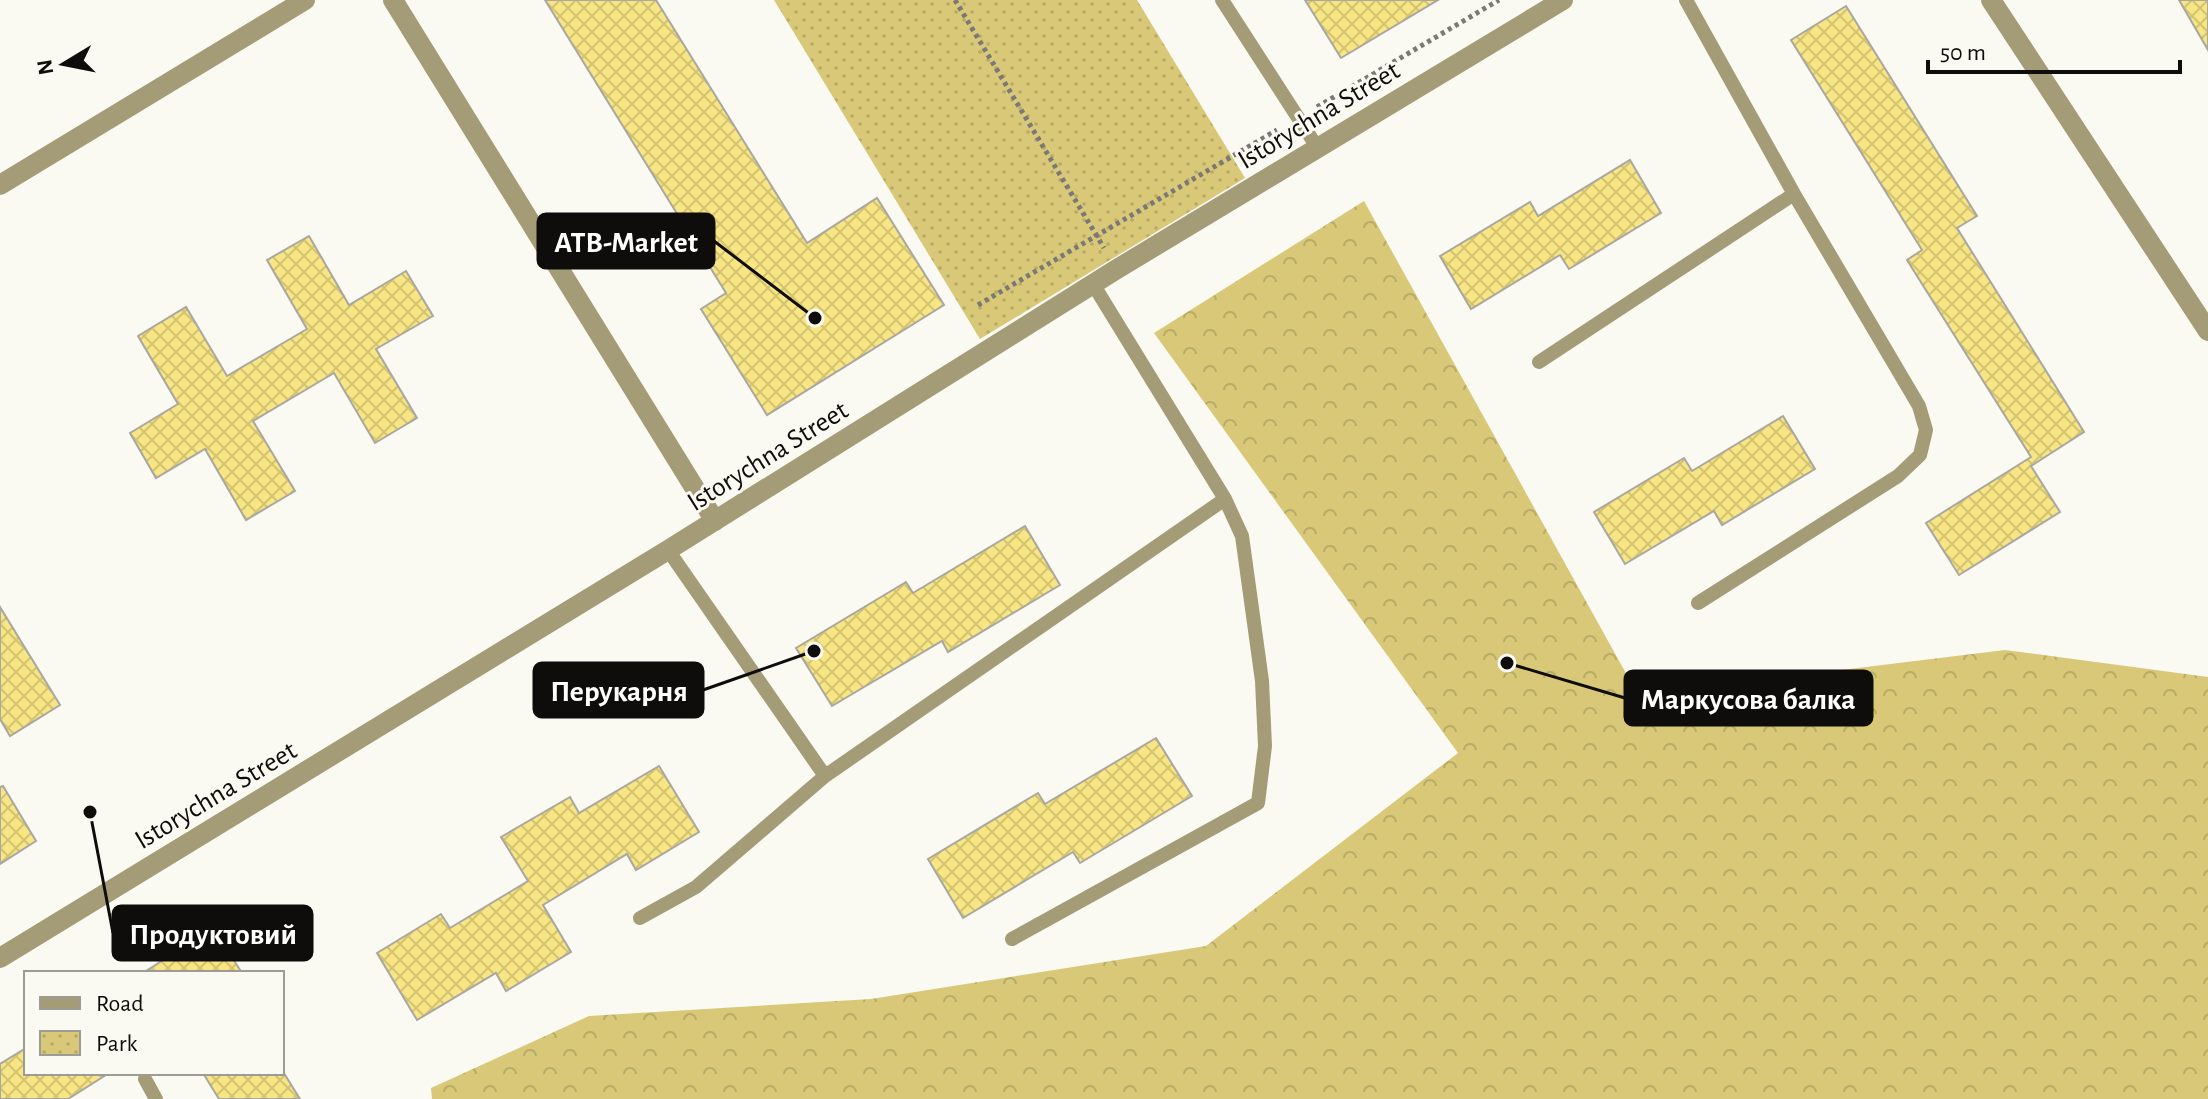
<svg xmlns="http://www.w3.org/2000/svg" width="2208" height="1099" viewBox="0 0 2208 1099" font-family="'Alegreya Sans',sans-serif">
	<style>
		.forest { fill: url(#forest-crowns) }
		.park { fill: url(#park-dots) }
		.building { fill: url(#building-cross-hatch); stroke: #a8a7a0; stroke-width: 2 }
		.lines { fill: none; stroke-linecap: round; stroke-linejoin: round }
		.path { stroke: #7a7975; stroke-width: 5; stroke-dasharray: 4 4; stroke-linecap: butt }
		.lane { stroke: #a49c76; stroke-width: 14 }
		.street { stroke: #a49c76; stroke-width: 20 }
		.labels { text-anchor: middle; stroke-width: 6; stroke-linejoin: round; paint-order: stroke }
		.street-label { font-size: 28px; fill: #0e0d0b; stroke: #faf9f2 }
		.leader { fill: none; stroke: #0e0d0b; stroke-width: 3 }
		.callout-dot { fill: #0e0d0b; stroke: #faf9f2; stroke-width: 3 }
		.callout { fill: #0e0d0b; stroke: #0e0d0b; stroke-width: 3 }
		.callout-label { font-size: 30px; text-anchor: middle; font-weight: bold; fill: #fff }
	</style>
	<defs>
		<pattern id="forest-crowns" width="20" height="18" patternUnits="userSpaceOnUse" patternTransform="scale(2)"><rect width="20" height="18" fill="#d8c878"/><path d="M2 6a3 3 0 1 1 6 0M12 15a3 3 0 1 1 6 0" fill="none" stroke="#b8ab66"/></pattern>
		<pattern id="park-dots" width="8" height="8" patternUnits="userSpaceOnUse" patternTransform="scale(2)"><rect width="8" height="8" fill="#d8c878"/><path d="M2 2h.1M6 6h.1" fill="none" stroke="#b8ab66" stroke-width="1.8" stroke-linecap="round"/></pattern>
		<pattern id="building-cross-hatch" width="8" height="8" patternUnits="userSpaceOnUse" patternTransform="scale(2)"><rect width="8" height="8" fill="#f8e584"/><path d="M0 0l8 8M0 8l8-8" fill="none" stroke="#d3c371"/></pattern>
	</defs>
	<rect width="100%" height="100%" fill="#faf9f2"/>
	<path class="forest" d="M1364,201l274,494 367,-45 203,27v422h-1776l-1,-11 158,-72 282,-17 335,-53 252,-193 -304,-420z"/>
	<path class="park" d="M774,0h363l108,178 -265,161z"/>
	<path class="building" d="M545,0h111l151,243 70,-45 67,107 -177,110 -66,-106 25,-16z
		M1305,0h133l-97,58z
		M2179,0h29v50z
		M1846,6l131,210 -20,12 127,204 -53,34 29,46 -101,63 -33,-52 105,-66 -124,-197 15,-10 -131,-210z
		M1630,160l31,53 -92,56 -9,-14 -89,54 -31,-53 90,-54 8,14z
		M309,236l40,69 57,-34 27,45 -57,33 41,69 -42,25 -41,-70 -81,48 42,70 -49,29 -41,-71 -49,29 -26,-45 48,-29 -40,-68 48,-29 41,69 80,-47 -40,-69z
		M1783,416l32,53 -93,56 -8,-14 -89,53 -31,-52 90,-54 8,13z
		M1025,526l35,59 -112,67 -6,-11 -110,65 -36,-58 110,-66 7,11z
		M0,607l60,98 -50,31 -10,-17z
		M1156,738l36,58 -112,67 -7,-11 -110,66 -35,-59 110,-66 7,11z
		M659,766l40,66 -63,38 -9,-16 -84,51 28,47 -65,39 -10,-18 -79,47 -40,-67 64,-39 9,14 78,-47 -27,-44 69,-40 9,16z
		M3,786l33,55 -36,23v-77z
		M213,928l29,45h-99z
		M26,1048v25h83l-41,26h-68v-35z
		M282,1070l18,29h-81l-16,-26h79z"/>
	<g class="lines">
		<path class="path" d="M955,0l149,248
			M1317,107l182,-107
			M978,305l299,-175"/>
		<path class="lane" d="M1222,0l95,147
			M1686,0l108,194 125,212 7,24 -6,25 -22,21 -200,127
			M1539,362l255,-168
			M668,550l157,226
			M640,918l56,-31 129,-111 400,-277
			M1012,939l246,-136 7,-57 -3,-65 -20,-145 -17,-37 -132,-215
			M145,1079l11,20"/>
		<path class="street" d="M393,0l322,521
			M1991,0l217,331
			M0,185l305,-185
			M0,958l668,-408 449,-281 446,-269"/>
	</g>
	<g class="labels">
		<g class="street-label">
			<text transform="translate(1318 114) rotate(-31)" y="10">Istorychna Street</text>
			<text transform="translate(767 455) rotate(-32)" y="10">Istorychna Street</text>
			<text transform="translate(215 794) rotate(-31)" y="10">Istorychna Street</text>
		</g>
	</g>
	<path class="leader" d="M815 318L714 241M814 651L703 690M1507 663L1625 698M90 812L113 933"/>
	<g class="callout-dot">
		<circle cx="815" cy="318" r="8"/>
		<circle cx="814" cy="651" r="8"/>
		<circle cx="1507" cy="663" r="8"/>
		<circle cx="90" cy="812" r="8"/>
	</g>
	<g class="callout">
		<rect x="538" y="214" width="176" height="54" rx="8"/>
		<rect x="534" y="663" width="169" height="54" rx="8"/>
		<rect x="1625" y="671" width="247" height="54" rx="8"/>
		<rect x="113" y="906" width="199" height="54" rx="8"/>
	</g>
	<g class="callout-label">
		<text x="626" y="252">ATB-Market</text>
		<text x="619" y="701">Перукарня</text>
		<text x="1748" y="709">Маркусова балка</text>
		<text x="213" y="944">Продуктовий</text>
	</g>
	<rect x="24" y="971" width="260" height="104" fill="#faf9f2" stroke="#9c9b96" stroke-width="2"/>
	<rect x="40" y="997" width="40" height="12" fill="#a49c76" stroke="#9c9b96" stroke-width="2"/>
	<text x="96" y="1011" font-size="24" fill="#0e0d0b">Road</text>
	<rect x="40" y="1031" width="40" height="24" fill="url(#park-dots)" stroke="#9c9b96" stroke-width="2"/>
	<text x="96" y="1051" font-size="24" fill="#0e0d0b">Park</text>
	<g transform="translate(64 64) rotate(260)" stroke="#faf9f2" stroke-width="6" paint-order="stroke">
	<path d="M0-6L14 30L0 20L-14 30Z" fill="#0e0d0b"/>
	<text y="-12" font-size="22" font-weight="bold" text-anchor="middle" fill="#0e0d0b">N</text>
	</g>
	<path d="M1928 60v12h252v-12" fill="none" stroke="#0e0d0b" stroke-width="4"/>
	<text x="1940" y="60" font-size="24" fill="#0e0d0b" stroke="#faf9f2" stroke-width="6" paint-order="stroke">50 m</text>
</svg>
